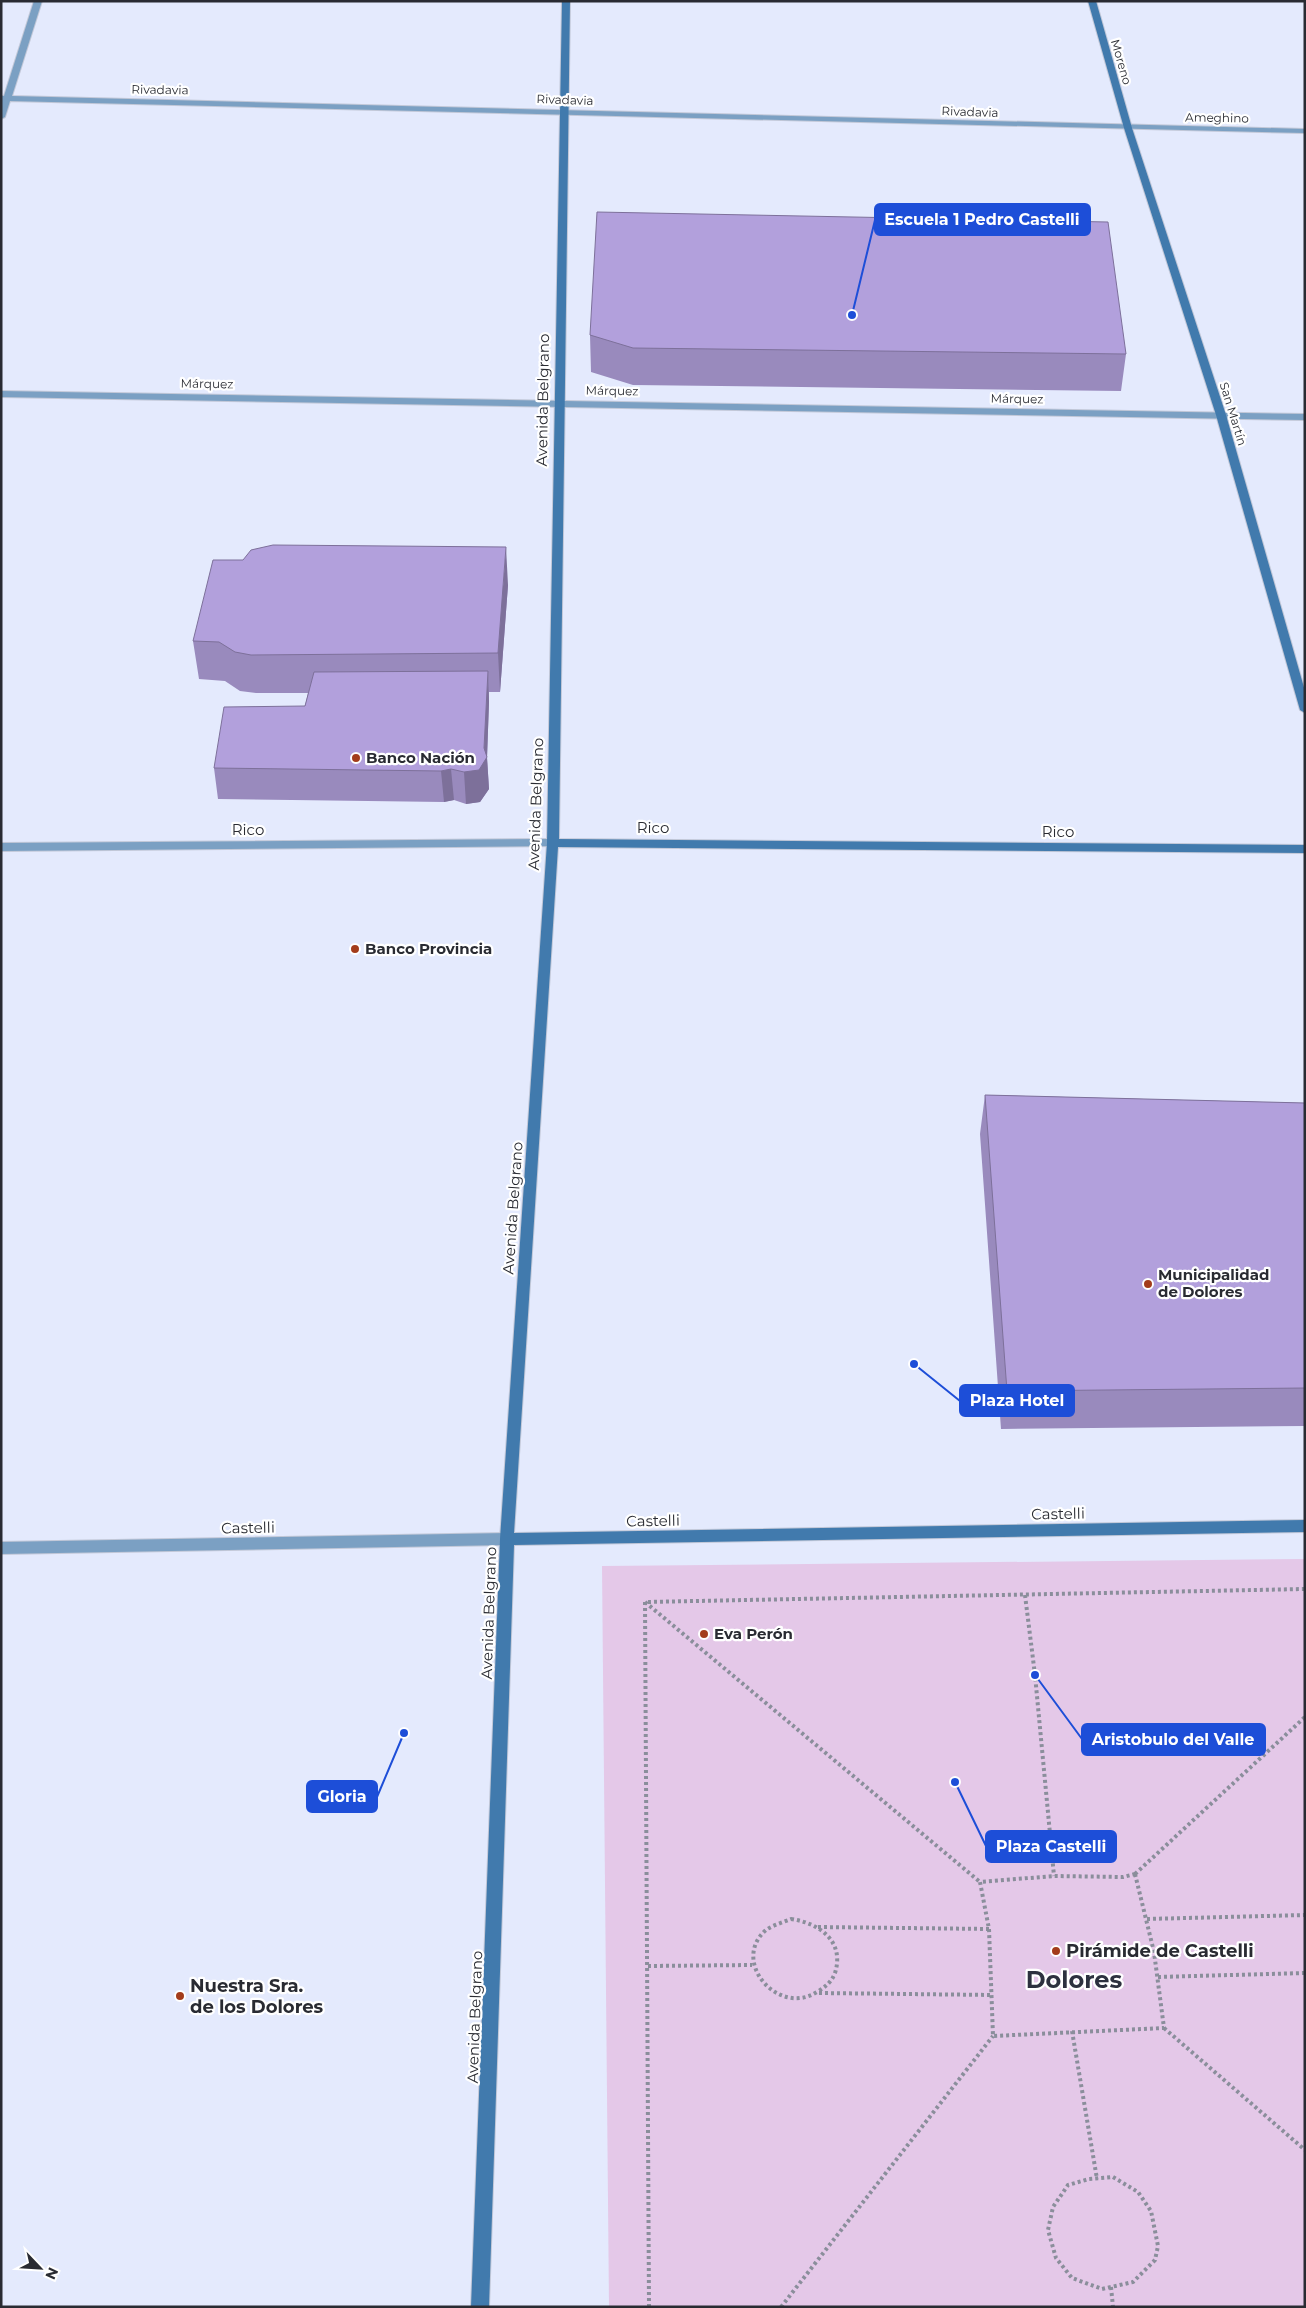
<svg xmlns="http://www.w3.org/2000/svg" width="1306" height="2308" viewBox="0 0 1306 2308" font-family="Montserrat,sans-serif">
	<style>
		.green { fill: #e4c8e8 }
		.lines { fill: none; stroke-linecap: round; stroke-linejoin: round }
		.minor-casing { stroke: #c2c8d8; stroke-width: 2 }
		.secondary-casing { stroke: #c2c8d8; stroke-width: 2 }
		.path { stroke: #8a8e9b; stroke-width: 4; stroke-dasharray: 3 3; stroke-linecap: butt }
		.minor { fill: #7ba0c3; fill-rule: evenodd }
		.secondary { fill: #417aad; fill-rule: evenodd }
		.wall { fill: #998abd }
		.shaded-wall { fill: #7d709a }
		.building { fill: #b2a0dc; stroke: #7d709a }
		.poi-dot { fill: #a33c1b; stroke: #fff; stroke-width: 2 }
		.labels { text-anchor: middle; stroke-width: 4.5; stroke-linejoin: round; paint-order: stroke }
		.far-street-label { font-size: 12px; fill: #292b32; stroke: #fff }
		.street-label { font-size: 15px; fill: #292b32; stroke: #fff }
		.poi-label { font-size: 15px; font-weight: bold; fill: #292b32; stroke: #fff; text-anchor: start }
		.near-poi-label { font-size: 18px; font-weight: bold; fill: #292b32; stroke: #fff; text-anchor: start }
		.near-district-label { font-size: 24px; font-weight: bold; fill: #2d313f; stroke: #fff }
		.leader { fill: none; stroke: #1d4ed8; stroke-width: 2 }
		.callout-dot { fill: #1d4ed8; stroke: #fff; stroke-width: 2 }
		.callout { fill: #1d4ed8; stroke: #1d4ed8; stroke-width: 2 }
		.callout-label { font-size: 16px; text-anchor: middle; font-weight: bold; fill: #fff }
	</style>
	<rect width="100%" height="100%" fill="#e4eafd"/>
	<path class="green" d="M1305,1559v748h-696l-7,-741z"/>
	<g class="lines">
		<defs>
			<path id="minor" d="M34,1h8l-30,95 1293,33v4l-1295,-32 -5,16 -4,2v-23h3z
				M1,391l1304,23v6l-1304,-23z
				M553,839l6,4 -2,3 -556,5v-8z
				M507,1533l5,2 2,4 -2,4 -5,2 -506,9v-12z"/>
			<path id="secondary" d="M562,1h8l-11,838 746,6v8l-747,-6 -44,686 791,-13v12l-791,13 -25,762h-18l29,-768 47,-696z
				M1088,1h8l36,127 94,287 79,276v22l-5,-3 -84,-295 -92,-287z"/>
		</defs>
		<use href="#minor" class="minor-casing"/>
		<use href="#secondary" class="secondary-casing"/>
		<path class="path" d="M1025,1595l10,80 19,201
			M645,1602l335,280
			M1135,1874l19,78 10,76 -171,8 -4,-107 -9,-47 74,-6 69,1z
			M1135,1874l170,-157
			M791,1919c28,4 54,22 44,54 -4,10 -10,14 -18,19 -39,25 -87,-31 -51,-62 7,-5 18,-8 25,-11z
			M1147,1919l158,-4
			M818,1927l171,2
			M648,1966l104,-1
			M1158,1977l147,-4
			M819,1993l174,2
			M1164,2028l141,122
			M1072,2031l25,148
			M1113,2177l25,15 13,19 7,35 -3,14 -22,22 -31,7 -30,-11 -16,-20 -8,-28 5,-23 15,-22 21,-6z
			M1111,2287l2,20
			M649,2307l-4,-705 660,-13
			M781,2307l212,-271"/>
		<use href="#minor" class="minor"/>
		<use href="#secondary" class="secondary"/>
	</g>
	<path class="wall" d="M590,335l536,19 -5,37 -488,-6 -42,-13z
		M508,585l-8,107h-11v10l-2,55 2,32 -9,13 -14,2 -12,-4 -10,2 -226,-3 -4,-31 91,-62 3,-13h-52l-16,-2 -15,-10 -26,-2 -6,-38z
		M985,1095l320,8v323l-304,3 -21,-295z"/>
	<path class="shaded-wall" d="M506,547l2,38 -8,107 -2,-39z
		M488,671l1,31 -2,56 2,31 -9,13 -14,2 -2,-32 20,-24z
		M451,769l3,31 -10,2 -3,-31z"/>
	<path class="building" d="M597,212l511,10 18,132 -493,-6 -43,-13z
		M273,545l233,2 -8,106 -247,2 -16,-3 -16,-10 -26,-1 20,-81h30l8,-10z
		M488,671l-4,77 3,9 -8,13 -15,2 -13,-3 -10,2 -227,-3 10,-61 81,-1 9,-34z
		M985,1095l320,8v285l-298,3z"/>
	<g class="poi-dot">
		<circle cx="356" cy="758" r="5"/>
		<circle cx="355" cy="949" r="5"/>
		<circle cx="1148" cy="1284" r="5"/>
		<circle cx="704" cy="1634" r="5"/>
		<circle cx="1056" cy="1951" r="5"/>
		<circle cx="180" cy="1996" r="5"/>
	</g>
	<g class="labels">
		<g class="far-street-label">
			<text transform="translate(1121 62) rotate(74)" y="4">Moreno</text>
			<text transform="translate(160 90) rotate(1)" y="4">Rivadavia</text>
			<text transform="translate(565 100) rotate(2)" y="4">Rivadavia</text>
			<text transform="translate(970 112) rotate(2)" y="4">Rivadavia</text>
			<text transform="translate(1217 118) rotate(1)" y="4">Ameghino</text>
			<text transform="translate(207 384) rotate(1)" y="4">Márquez</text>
			<text transform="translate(612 391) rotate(1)" y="4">Márquez</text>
			<text transform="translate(1017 399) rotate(1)" y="4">Márquez</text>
			<text transform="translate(1233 414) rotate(73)" y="4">San Martín</text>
		</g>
		<g class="street-label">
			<text transform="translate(543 400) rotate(-89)" y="5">Avenida Belgrano</text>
			<text transform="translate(536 804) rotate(-88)" y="5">Avenida Belgrano</text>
			<text x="653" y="833">Rico</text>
			<text x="248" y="835">Rico</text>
			<text x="1058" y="837">Rico</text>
			<text transform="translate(513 1208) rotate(-86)" y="5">Avenida Belgrano</text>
			<text transform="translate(1058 1514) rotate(-1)" y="5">Castelli</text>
			<text transform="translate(653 1521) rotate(-1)" y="5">Castelli</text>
			<text transform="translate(248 1528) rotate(-1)" y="5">Castelli</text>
			<text transform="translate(489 1613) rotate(-88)" y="5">Avenida Belgrano</text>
			<text transform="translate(475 2017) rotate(-88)" y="5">Avenida Belgrano</text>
		</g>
		<g class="poi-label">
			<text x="366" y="763">Banco Nación</text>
			<text x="365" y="954">Banco Provincia</text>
			<text x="1158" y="1280">Municipalidad<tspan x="1158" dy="17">de Dolores</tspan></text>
			<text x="714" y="1639">Eva Perón</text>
		</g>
		<g class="near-poi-label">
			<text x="1066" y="1957">Pirámide de Castelli</text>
			<text x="190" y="1992">Nuestra Sra.<tspan x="190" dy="21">de los Dolores</tspan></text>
		</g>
		<g class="near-district-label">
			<text x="1074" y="1988">Dolores</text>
		</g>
	</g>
	<path class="leader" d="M852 315L875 220M914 1364L960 1401M1035 1675L1082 1739M404 1733L377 1797M955 1782L986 1846"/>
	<g class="callout-dot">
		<circle cx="852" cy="315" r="5"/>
		<circle cx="914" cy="1364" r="5"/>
		<circle cx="1035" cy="1675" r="5"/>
		<circle cx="404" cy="1733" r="5"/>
		<circle cx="955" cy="1782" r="5"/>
	</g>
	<g class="callout">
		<rect x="875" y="204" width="215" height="31" rx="5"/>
		<rect x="960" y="1385" width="114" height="31" rx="5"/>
		<rect x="1082" y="1724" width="183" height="31" rx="5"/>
		<rect x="307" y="1781" width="70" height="31" rx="5"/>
		<rect x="986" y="1831" width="130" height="31" rx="5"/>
	</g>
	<g class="callout-label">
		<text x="982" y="225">Escuela 1 Pedro Castelli</text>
		<text x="1017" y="1406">Plaza Hotel</text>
		<text x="1173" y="1745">Aristobulo del Valle</text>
		<text x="342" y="1802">Gloria</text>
		<text x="1051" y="1852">Plaza Castelli</text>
	</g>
	<rect width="1306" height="2308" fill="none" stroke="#292b32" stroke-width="5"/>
	<g transform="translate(40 2268) rotate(115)" stroke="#ffffff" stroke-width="4" paint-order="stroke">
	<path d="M0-4L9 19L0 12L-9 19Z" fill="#292b32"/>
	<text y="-8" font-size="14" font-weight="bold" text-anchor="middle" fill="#292b32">N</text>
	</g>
</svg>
